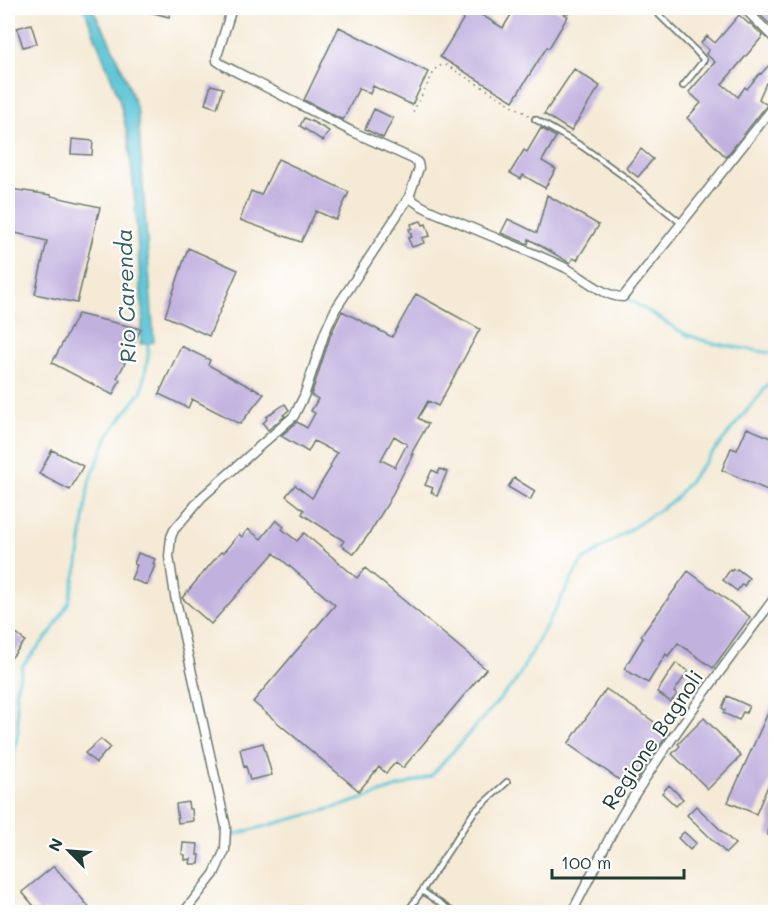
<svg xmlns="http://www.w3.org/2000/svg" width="783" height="920" font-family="Mali,sans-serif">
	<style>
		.water { fill: #5ec8d8; stroke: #3e8286; stroke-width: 1.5 }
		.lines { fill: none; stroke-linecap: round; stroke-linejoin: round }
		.stream { stroke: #5ec8d8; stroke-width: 3 }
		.building { fill: #c1b1df; fill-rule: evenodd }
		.lane-casing { stroke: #6a7a6d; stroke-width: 8 }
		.street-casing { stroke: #6a7a6d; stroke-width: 11 }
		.path { stroke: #6a7a6d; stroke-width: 1.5; stroke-dasharray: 1.5 4.5; stroke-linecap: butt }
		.lane { stroke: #fff; stroke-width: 4.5 }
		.street { stroke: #fff; stroke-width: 8 }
		.labels { text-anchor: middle; stroke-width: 4.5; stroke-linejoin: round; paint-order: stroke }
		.street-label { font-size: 21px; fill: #1f3d34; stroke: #fff }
		.water-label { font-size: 22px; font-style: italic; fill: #2f605d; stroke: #fff }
	</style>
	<rect width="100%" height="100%" fill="#fff"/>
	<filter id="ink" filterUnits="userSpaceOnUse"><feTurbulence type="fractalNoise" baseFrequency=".0167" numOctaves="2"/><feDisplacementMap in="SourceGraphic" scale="12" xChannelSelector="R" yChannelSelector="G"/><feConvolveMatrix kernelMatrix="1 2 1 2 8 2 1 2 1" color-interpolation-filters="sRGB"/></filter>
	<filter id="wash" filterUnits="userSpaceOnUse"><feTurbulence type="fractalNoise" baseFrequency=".008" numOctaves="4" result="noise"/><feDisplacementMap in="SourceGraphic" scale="24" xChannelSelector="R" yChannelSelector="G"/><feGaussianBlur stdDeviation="1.35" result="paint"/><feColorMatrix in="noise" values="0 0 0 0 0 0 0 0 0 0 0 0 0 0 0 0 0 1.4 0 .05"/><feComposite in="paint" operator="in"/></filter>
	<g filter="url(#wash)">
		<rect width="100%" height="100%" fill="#f5ead6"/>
		<path class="water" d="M84,8h9c3,11 10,19 15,30 11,23 23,51 30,76l16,228 -14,2 3,-28 -3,-33 -5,-81 -7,-65 -9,-39z"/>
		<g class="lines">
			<path class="stream" d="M83,8l4,6
				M628,299l57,35 26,9 65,11
				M8,777l2,-2 8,-44 -2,-42 7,-24 28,-33 18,-30 9,-38 11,-82 20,-48 33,-43 6,-35v-16
				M232,835l109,-29 90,-30 85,-95 65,-119 93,-62 102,-125"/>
		</g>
		<g id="blocks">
			<path class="building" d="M142,8h29l-2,9 -27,-7z
				M470,8l33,20 12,-20h38l15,8 -19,32 -2,-1 -34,54 -73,-44z
				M762,8h14v22l-18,-17z
				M739,15l10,9 1,-1 13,13 -41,48 16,13 7,-10 2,2 13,-16 1,1 10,-11 5,4 -4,6 4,3 -8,9 -2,-2 -7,16 8,6 -41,52 -39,-39 14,-15 -12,-11 26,-30 -9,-8 3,-4 -8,-7 6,-7 8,7z
				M31,24l6,19 -14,4 -6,-19z
				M339,27l89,45 -16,33 -39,-19 -3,8 -11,-6 -16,32 -39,-20z
				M574,69l26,17 -29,45 -27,-17z
				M211,85l12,3 -6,20 -12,-4z
				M374,109l19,9 -10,20 -18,-9z
				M304,118l9,4 16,9 -6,10 -23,-15z
				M541,128l15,9 -14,24 14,8 -11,19 -22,-13 -2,4 -11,-6 14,-23 3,2z
				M72,139l21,2 -1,14 -21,-1z
				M641,149l12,10 -15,18 -12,-9z
				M278,159l71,33 -13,28 -20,-9 -15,31 -61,-22 11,-29 10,4z
				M10,189l41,6v1l49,11 -23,96 -42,-9 12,-53 -39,-10v-34z
				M547,195l52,30 -22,35 -4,-2 -3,5 -41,-24 -1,5 -27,-11 7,-14 29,14z
				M421,221l2,4 3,-1 4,12 -8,2 2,5 -12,4 -4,-9 4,-1 -3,-8 3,-1 -1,-4z
				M188,248l50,22 -29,66 -44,-20z
				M416,294l64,35 -42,77 -10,-5 -10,17 10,6 -17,30h2l-25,49 -19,31 -15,20 -13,-9 3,-4 -42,-27 2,-4 -18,-14 9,-11 17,13 19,-31 -1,-1 7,-13 -23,-12 -6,11 -27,-16 16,-14 10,6 8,-15 -4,-2 7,-12 -7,-4 20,-61 11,-23 50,26zM394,436l13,8 -12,23 -14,-7z
				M78,314l63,15 -8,16 -4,-1 -9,16 5,3 -8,15 3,2 -7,15 -61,-32z
				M181,346l29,14 -2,5 44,23 1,-1 11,7 -24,30 -48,-25 -4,9 -29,-14z
				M285,404l4,6 -6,5 2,1 -17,14 -5,-7 4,-4 -1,-2z
				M747,428l29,12v54l-54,-24 9,-22 6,2z
				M52,450l31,16 -13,24 -31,-16z
				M440,469l7,3 -10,24 -6,-4 2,-4 -8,-3 7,-15 6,3z
				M514,478l21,13 -5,9 -22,-13z
				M276,520l8,7 -2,2 15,12 7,-8 53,45 8,-10 121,101 -83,99 -7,-6 -10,11 -7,-6 -20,24 -106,-89 82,-97 -61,-52 -63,71 -29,-26 39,-46 2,1 16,-19 3,3 6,-8 13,10z
				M138,553l17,6 -2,5 2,1 -8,20 -16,-6 6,-14 -3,-1z
				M733,569l3,2 1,-2 12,9 -5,8 -2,-2 -5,7 -14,-11 7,-10 2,1z
				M688,571l62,46 -37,51 -35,-25 -10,13 -2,-2 -18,29 -24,-14 19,-31 -2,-2z
				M8,627l17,14 -17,21z
				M676,663l12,8 -14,21 3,2 -6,8 -14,-10z
				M606,689l63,43 -38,56 -63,-44z
				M776,695v72l-20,47 -28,-12z
				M727,696l22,10 -3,7 -3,-1 -4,8 -16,-7 2,-3 -3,-2z
				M704,718l37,38 -33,33 -36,-35 8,-8 -2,-2z
				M101,739l9,8 -14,16 -11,-10z
				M263,743l9,32 -22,5 -4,-14 -2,1 -4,-18z
				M669,785l14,14 -7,7 -14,-13z
				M188,802l1,7h3l1,12 -15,2 -2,-19z
				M696,806l39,38 -9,9 -39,-38z
				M771,808h5v28l-8,-1z
				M684,832l12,11 -6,7 -12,-12z
				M183,843l15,1 -1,11h3l-1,9h-9l1,-5 -6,1v-5l-3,-1z
				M54,866l35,41 -6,5h-44l-17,-20z"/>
		</g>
	</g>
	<g filter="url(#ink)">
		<use href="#blocks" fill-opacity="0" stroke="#6a7a6d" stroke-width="1.5"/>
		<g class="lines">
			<g class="lane-casing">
				<path id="lane" d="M562,8l5,2
					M655,8l1,4 40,39 8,9 -21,26
					M535,119l48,28 39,28 59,48
					M407,912l15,-21
					M453,912l-31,-21 52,-79 33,-30"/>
			</g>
			<g class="street-casing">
				<path id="street" d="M232,8l-15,48v5l6,4 128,66 64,29 3,3 1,5 -10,29c13,12 33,18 49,25 36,16 73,29 108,46 17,9 38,29 57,29l153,-193
					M744,8l32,32
					M184,912l30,-38 11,-24 1,-23 -51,-231 -6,-40 2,-19 3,-7 28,-33 92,-81 10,-20 21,-64 10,-22 74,-113
					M572,912c18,-33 33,-69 53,-102 46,-74 99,-144 151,-214"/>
			</g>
			<path class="path" d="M413,112l23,-44 6,-3h4l84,51"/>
			<use href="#lane" class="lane"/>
			<use href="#street" class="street"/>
		</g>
	</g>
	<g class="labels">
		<g class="street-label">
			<text transform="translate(653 740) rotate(-56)" y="7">Regione Bagnoli</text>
		</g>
		<g class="water-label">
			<text transform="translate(126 296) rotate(-92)" y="8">Rio Carenda</text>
		</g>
	</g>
	<rect width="783" height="920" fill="none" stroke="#fff" stroke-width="30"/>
	<g transform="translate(69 851) rotate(295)" stroke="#ffffff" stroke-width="4.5" paint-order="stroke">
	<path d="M0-4.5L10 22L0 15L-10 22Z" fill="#1f3d34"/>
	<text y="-9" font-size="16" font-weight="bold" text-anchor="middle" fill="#1f3d34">N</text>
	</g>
	<path d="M552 869v9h132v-9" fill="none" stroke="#1f3d34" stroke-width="3"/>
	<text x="561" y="869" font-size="18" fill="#1f3d34" stroke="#ffffff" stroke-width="4.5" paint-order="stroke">100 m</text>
</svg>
